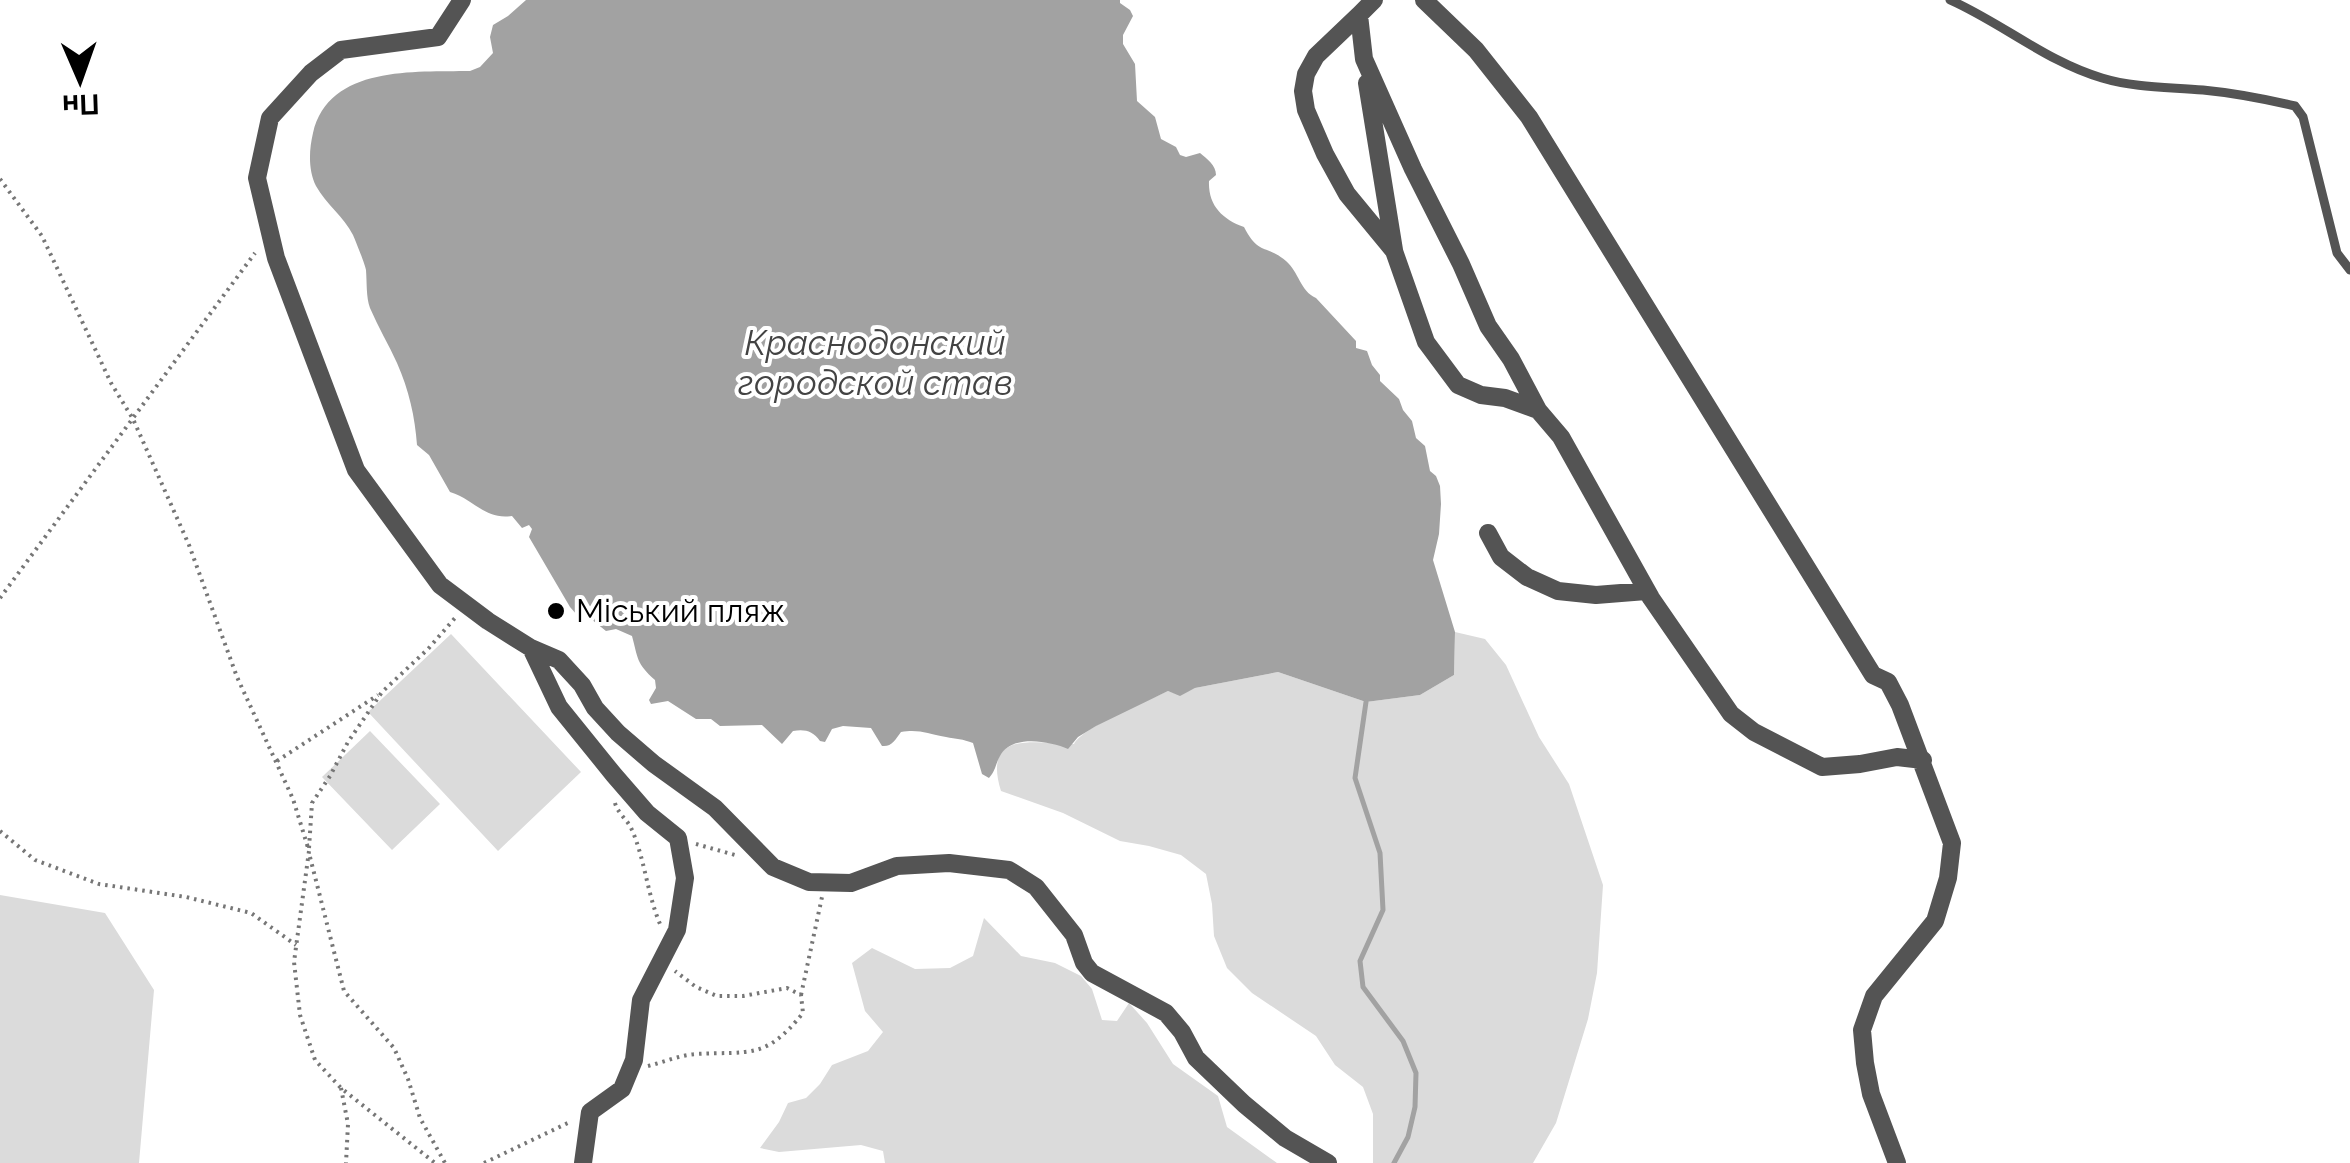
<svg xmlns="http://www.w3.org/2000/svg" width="2350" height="1163" font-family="Raleway,sans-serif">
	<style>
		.green { fill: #dbdbdb }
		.water { fill: #a2a2a2 }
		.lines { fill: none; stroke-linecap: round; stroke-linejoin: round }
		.stream { stroke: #a2a2a2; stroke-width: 5 }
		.path { stroke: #767676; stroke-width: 4; stroke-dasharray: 2.5 5; stroke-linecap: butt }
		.lane { stroke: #545454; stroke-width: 9 }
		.street { stroke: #545454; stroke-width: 18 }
		.poi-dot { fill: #000; stroke: #fff; stroke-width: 4 }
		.labels { text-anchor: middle; stroke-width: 8; stroke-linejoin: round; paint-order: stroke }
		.poi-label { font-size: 32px; fill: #000; stroke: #fff; text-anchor: start }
		.water-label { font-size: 35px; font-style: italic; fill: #434343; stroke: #fff }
	</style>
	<rect width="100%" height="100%" fill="#fff"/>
	<path class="green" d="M1455,632l30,7 21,26 33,72 30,47 34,101 -6,88 -9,46 -32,104 -23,40h-160v-49l-10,-27 -28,-22 -19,-29 -64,-43 -25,-25 -13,-32 -2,-32 -6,-30 -25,-19 -32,-9 -29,-5 -57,-28 -62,-22c-19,-61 33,-48 73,-47 10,-18 73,-43 94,-53l12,4 15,-7 83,-16 88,30 54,-7 34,-20z
		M451,634l130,138 -83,79 -130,-139z
		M370,731l70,73 -48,46 -70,-73z
		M0,895l105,18 49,77 -15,173h-139z
		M984,918l37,38 34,7 26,13 11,13 10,31 15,1 12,-18 18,20 26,41 45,32 9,31 50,36h-392l-2,-12 -22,-6 -82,7 -19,-4 19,-26 9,-19 18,-5 14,-14 12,-19 36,-14 15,-19 -18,-21 -13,-48 20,-15 43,21 35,-1 23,-12z"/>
	<path class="water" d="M526,0h594v3l10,7 3,6 -10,19v9l12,20 2,37 18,16 6,22 15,8 4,8 6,2 14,-4c7,6 16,12 16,22l-7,6c-1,24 13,38 35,46 15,29 22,17 42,34 13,11 14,30 30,37l40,43v7l11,3 5,14 8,10v6l19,18 4,11 9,11 4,17 9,8 5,25 6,5 4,10 1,18 -2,30 -6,26 22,72 -1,43 -34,20 -54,7 -88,-30 -83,16 -15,8 -12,-5 -72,35 -18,11 -10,12c-18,-8 -57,-15 -68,7 -5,9 -4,14 -11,22l-7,-4 -9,-31c-10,-4 -17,-4 -27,-6 -19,-3 -26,-8 -45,-5 -6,8 -9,15 -19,14l-11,-18 -28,-2 -11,3 -7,13 -5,-1c-7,-10 -15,-12 -27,-10l-11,13 -20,-19 -42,1 -9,-7h-15l-28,-18 -17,3 -2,-4 7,-12 -1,-8c-19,-17 -17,-22 -23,-44l-16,-7 -10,2 -15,-12 -14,-4 -7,-8 -41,-70 3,-8 -3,-4 -7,3 -10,-12c-27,4 -37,-16 -62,-24l-21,-37 -12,-10c-2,-28 -8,-55 -20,-82 -8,-18 -19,-36 -27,-55 -4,-11 -3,-25 -4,-38 -1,-6 -10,-28 -13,-35 -9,-18 -27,-31 -37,-49 -8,-16 -7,-36 -3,-53 16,-68 102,-61 157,-62l10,-4 13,-14 -3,-16 3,-12 15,-9z"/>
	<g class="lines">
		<path class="stream" d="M1366,702l-11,76 25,75 3,57 -23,51 3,26 40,54 13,32 -1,34 -7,30 -14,26"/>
		<path class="path" d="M0,179l42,57 69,147 22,36 56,126 48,132 56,122 16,52 -15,111 6,53 15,45 26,28 94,75
			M0,598l255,-345
			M277,761l101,-66
			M615,803c3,11 13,17 17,27 13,30 15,63 28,94
			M0,831l35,29 64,24 87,13 65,16 45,32
			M696,844l39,11
			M309,848l3,-45 18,-27 18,-34 34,-50 46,-43 27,-31
			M310,857l34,134 50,57 14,31 12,39 25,45
			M801,995l21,-98
			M648,1066c16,-4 32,-11 48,-12 55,-3 69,6 107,-41l-2,-18 -14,-7 -44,8h-26l-21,-9 -21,-16
			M341,1088l7,36 -2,39
			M484,1163l88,-42"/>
		<path class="lane" d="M1950,0c52,23 97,62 152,78 33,10 67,9 101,12 31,3 62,9 92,16l8,11 34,136 13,17"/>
		<path class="street" d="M462,0l-24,37 -97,13 -30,23 -41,45 -13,60 19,80 80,212 84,115 48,36 43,27 28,59 55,68 33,38 31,25 7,40 -8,52 -36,70 -7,60 -12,29 -32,23 -7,51
			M1374,0l-15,15 5,44 49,110 48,95 27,62 23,33 27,51 23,27 90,161 80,116 23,18 68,35 38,-3 37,-7 26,3
			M1424,0l52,50 53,67 344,558 15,7 12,23 52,138 -4,35 -13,43 -61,75 -12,34 3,33 6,31 26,69
			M1359,15l-43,41 -10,18 -3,17 3,19 19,44 22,40 47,57 32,91 32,43 23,10 24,3 33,12
			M1367,83l27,167
			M1488,533l13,24 26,20 31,14 38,4 50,-4
			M531,648l28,12 23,25 13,23 23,25 36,31 61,44 58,59 36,15 42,1 46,-17 52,-3 60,7 27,17 38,48 10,28 8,10 74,40 16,19 14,26 48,46 41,34 43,25"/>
	</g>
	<circle class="poi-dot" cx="556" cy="611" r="10"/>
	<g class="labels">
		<g class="poi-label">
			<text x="576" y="622">Міський пляж</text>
		</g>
		<g class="water-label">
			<text x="875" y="355">Краснодонский<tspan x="875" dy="40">городской став</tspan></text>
		</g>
	</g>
	<g transform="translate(80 80) rotate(178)" stroke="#ffffff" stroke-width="8" paint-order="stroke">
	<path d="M0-8L18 38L0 25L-18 38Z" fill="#000000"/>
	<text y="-15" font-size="28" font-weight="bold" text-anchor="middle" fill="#000000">Пн</text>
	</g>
</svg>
